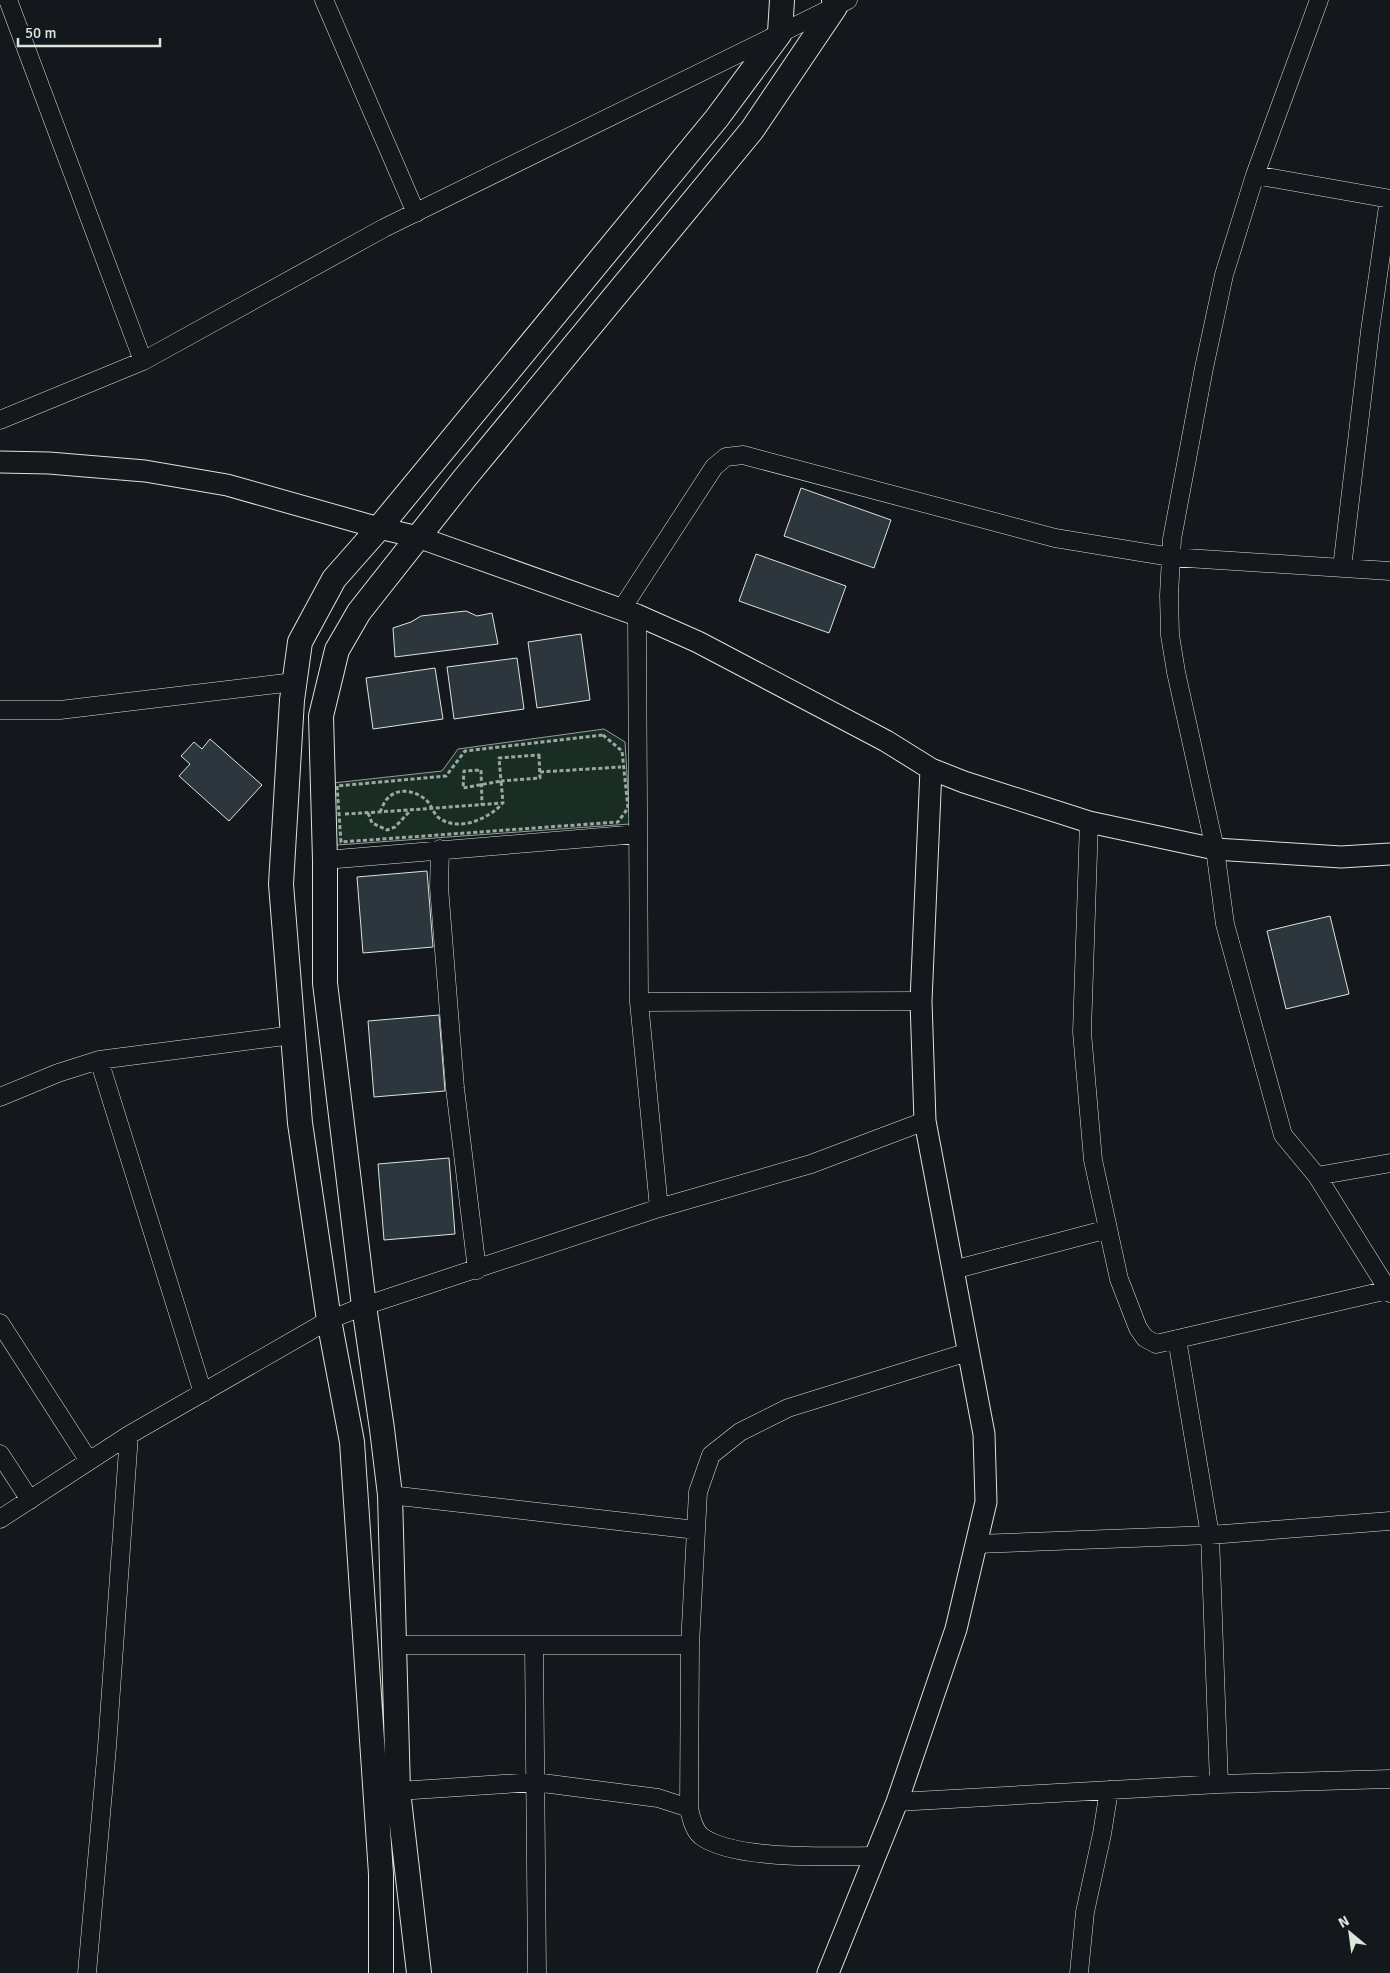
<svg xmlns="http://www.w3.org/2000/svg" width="1390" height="1973" font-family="Signika,sans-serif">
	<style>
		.green { fill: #1a2d24; stroke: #939e99 }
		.building { fill: #2c363c; stroke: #d8e6dc }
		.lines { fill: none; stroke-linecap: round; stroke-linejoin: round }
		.minor-casing { stroke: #d8e6dc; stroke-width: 19 }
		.tertiary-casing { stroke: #d8e6dc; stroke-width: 23 }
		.secondary-casing { stroke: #d8e6dc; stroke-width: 26 }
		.path { stroke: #9da8a2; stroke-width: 3; stroke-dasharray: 4 2.5; stroke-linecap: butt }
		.minor { stroke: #14181c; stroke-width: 18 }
		.tertiary { stroke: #14181c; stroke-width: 21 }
		.secondary { stroke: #14181c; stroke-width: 24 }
	</style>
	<rect width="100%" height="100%" fill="#14181c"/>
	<path class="green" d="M604,729l21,13 5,82 -293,21 -4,-62 109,-12 16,-22z"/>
	<path class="building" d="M801,488l90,32 -17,48 -90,-32z
		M756,554l90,32 -17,47 -90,-32z
		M466,611l11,5 15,-3 6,31 -103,13 -2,-29 18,-6 10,-6z
		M581,634l9,66 -53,8 -9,-66z
		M517,658l7,51 -70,10 -7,-52z
		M435,668l8,51 -70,10 -7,-51z
		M210,739l52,46 -33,36 -50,-45 11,-12 -9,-8 13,-14 8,7z
		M427,871l6,76 -70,6 -6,-76z
		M1330,916l19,78 -63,15 -19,-78z
		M439,1015l6,76 -71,6 -6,-76z
		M449,1158l6,76 -71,6 -6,-76z"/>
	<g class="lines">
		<g class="minor-casing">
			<path id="minor" d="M8,0l135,361
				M324,0l92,213
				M1319,0l-64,175 -31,100 -20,93 -32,171 -3,56 1,40 6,37 39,177 10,75 58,211 34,41 73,117
				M1255,175l135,24
				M0,420l143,-59 241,-133 464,-228
				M1342,568l28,-237 19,-132
				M621,610l93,-143 12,-10 17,-2 312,83 116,19 219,14
				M637,615l2,387 20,206
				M0,710h60l234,-28
				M1089,822l-7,210 11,128 26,119 19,49 7,10 11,6 232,-54
				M440,849l-1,38 16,201 22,182
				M325,860l313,-26
				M639,1002l282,-1
				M99,1060l104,333
				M0,1097l58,-24 41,-13 194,-25
				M1317,1176l73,-13
				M953,1270l155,-41
				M0,1323l89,138
				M1177,1339l33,196 9,249
				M0,1454l30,46
				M390,1495l306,35
				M0,1519l129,-84 200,-115 35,-14 295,-98 152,-44 114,-43
				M976,1544l234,-9 180,-14
				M393,1645h297
				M534,1645l3,328
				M398,1791l137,-9 123,16 31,10
				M897,1802l322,-18 171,-5
				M876,1856c-42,0 -142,5 -175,-20 -8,-7 -10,-19 -12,-28l1,-163 8,-153 13,-37 29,-23 48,-24 180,-56
				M87,1973l20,-226 22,-312
				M1079,1973l6,-61 17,-78 7,-44"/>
		</g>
		<g class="tertiary-casing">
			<path id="tertiary" d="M0,462l49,1 96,8 82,14 152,43 39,9 219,78 61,27 188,99 45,28 33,13 125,40 126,27 126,8 49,-3
				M828,1973l69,-171 59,-173 30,-127 -2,-68 -59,-313 -4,-120 10,-232"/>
		</g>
		<g class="secondary-casing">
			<path id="secondary" d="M381,1973v-99l-29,-432 -23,-122 -29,-197 -19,-239 11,-184 8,-58 34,-63 45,-51 338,-410 63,-85 2,-33
				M419,1973l-21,-182 -8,-296 -8,-66 -18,-123 -39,-323v-123l-4,-144 16,-66 22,-38 105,-133 288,-349 83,-123 -1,-7"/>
		</g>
		<path class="path" d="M603,735l19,16 6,57 -10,14 -277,20 -4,-56 109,-10 19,-25z
			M539,755l1,23 -39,3 -2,-23z
			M540,772l81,-5
			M380,812c2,-4 4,-10 7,-13 11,-13 31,-8 41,3 4,5 6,12 11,16 20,14 49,1 63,-14
			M368,813l4,10 15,7 8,-3 15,-16
			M345,814c53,-3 105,-7 158,-11l-2,-22 -38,7 1,-17 17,-1 1,35"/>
		<use href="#minor" class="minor"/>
		<use href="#tertiary" class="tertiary"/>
		<use href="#secondary" class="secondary"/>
	</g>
	<g transform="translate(1350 1933) rotate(331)" stroke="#14181c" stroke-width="4" paint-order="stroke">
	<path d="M0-4L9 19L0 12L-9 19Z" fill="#d8e6dc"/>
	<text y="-8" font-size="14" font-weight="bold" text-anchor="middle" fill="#d8e6dc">N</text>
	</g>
	<path d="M18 38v8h142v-8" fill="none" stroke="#d8e6dc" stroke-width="2.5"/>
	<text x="25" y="38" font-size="15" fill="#d8e6dc" stroke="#14181c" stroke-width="4" paint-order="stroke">50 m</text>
</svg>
